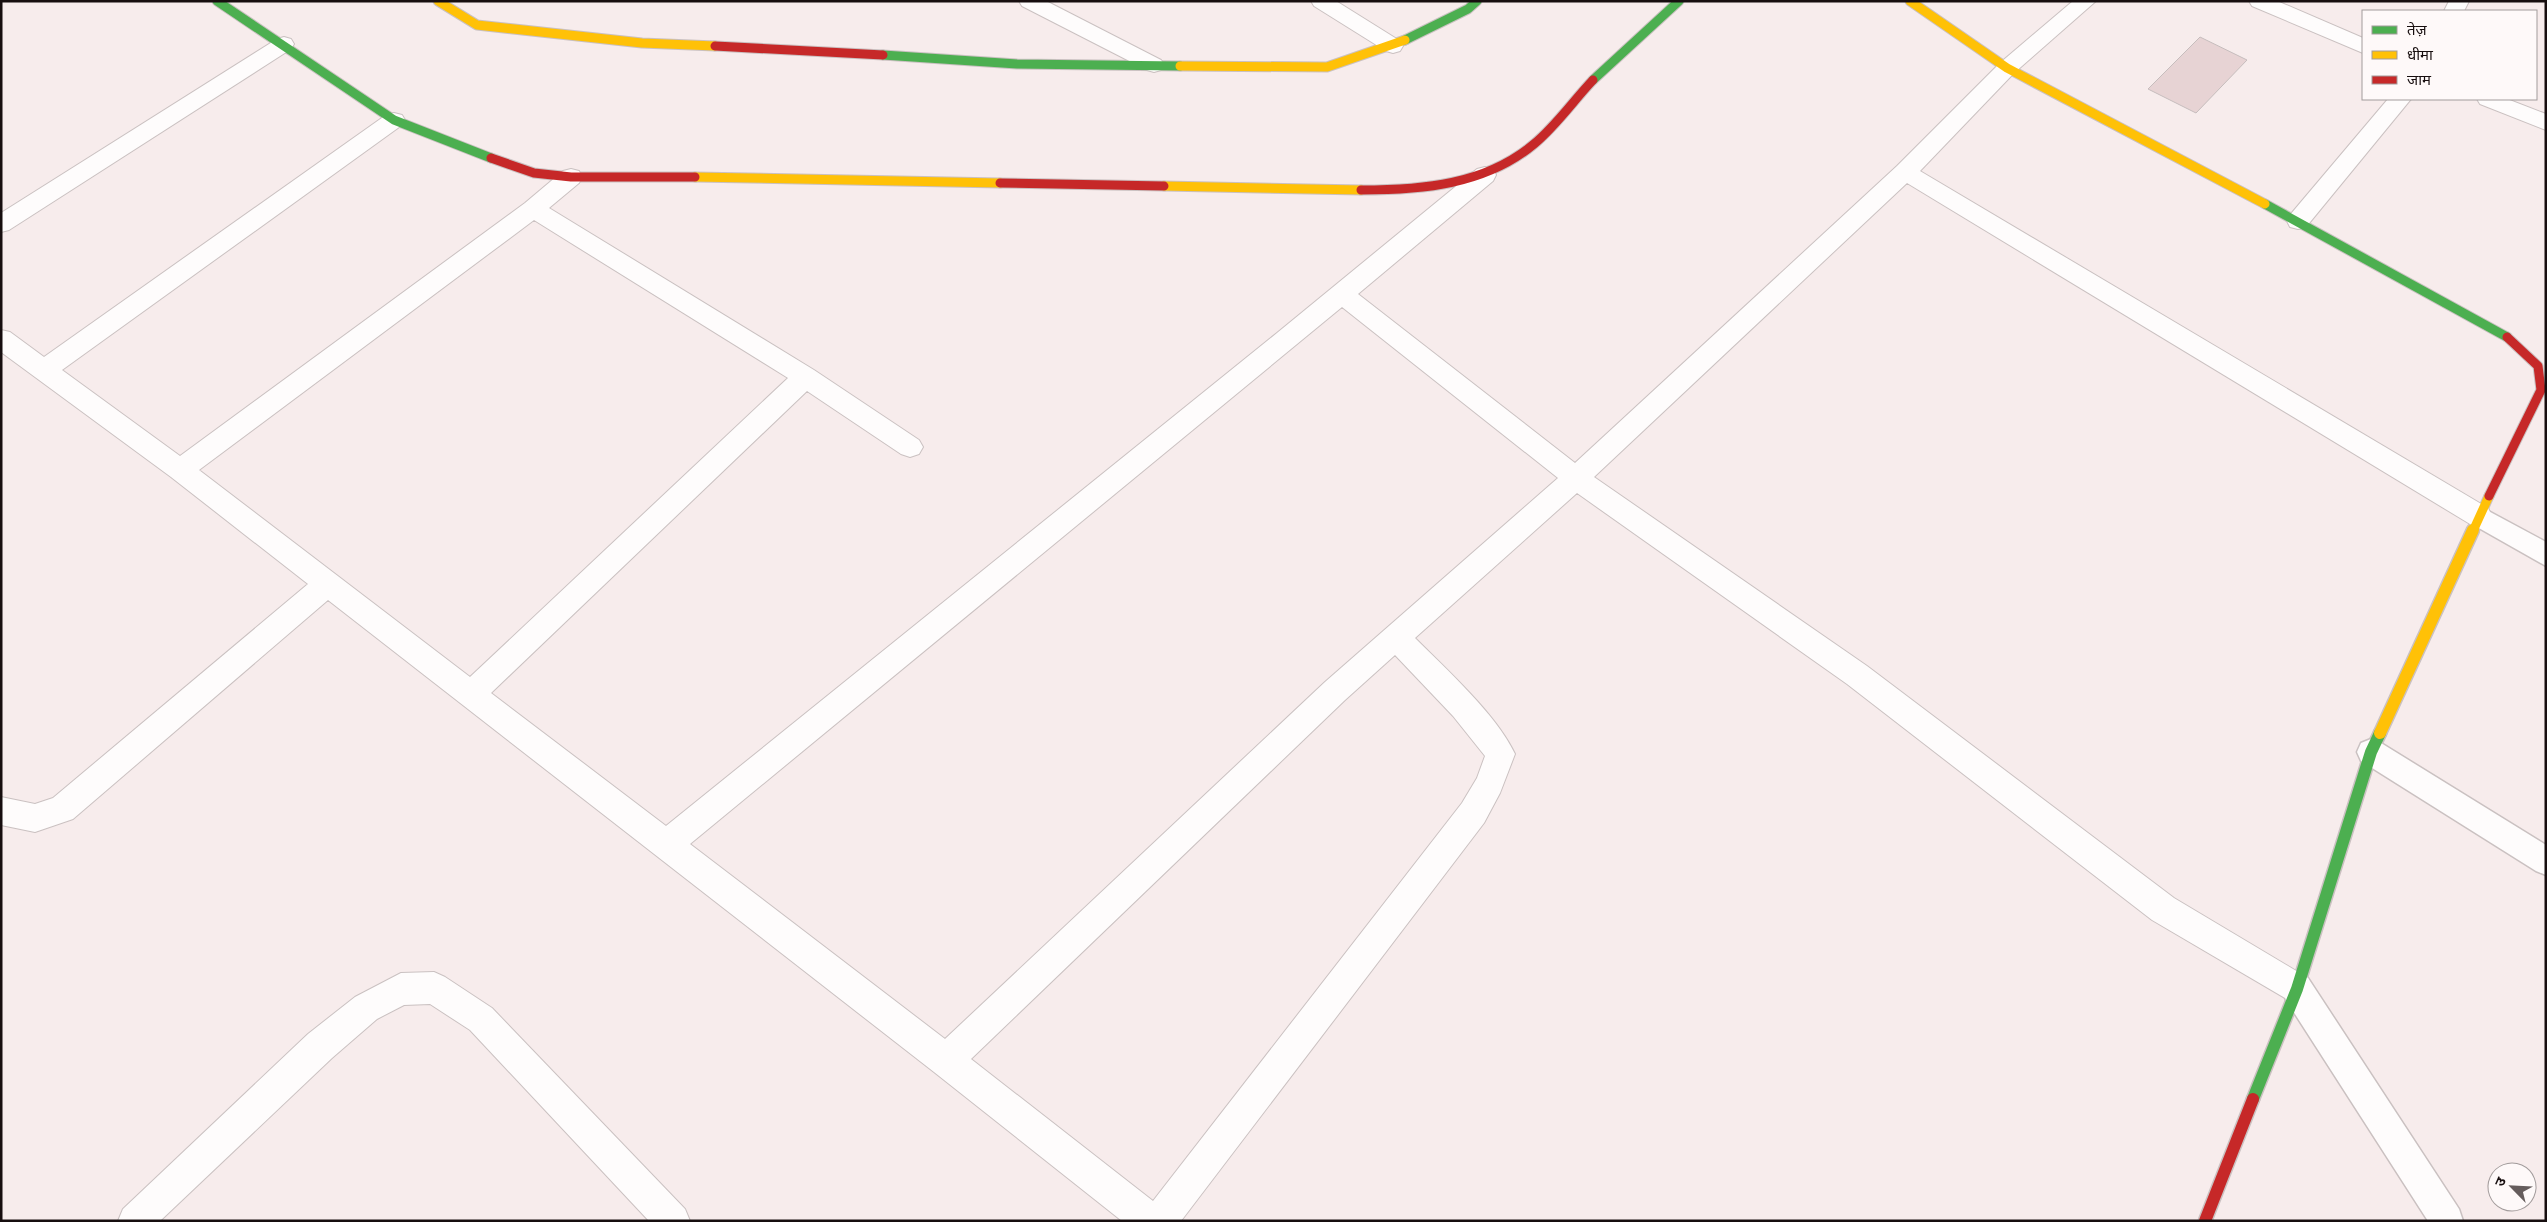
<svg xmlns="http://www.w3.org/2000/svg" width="2547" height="1222" font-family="'Source Serif 4','Noto Sans Devanagari',serif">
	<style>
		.building { fill: #e7d3d4; stroke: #c6bdbd }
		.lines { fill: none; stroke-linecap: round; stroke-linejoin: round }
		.lane-casing { stroke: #cac1c1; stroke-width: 3 }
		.street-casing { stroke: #cac1c1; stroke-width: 2 }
		.fast-far1-casing { stroke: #cac1c1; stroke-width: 11 }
		.fast-casing { stroke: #cac1c1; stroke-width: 15 }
		.slow-far1-casing { stroke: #cac1c1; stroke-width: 11 }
		.slow-casing { stroke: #cac1c1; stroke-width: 15 }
		.jam-far1-casing { stroke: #cac1c1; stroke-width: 11 }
		.jam-casing { stroke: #cac1c1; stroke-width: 15 }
		.lane { fill: #fefcfc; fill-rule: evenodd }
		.street { fill: #fefcfc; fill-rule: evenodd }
		.fast-far1 { stroke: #4caf50; stroke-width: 9 }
		.fast { stroke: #4caf50; stroke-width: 12 }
		.slow-far1 { stroke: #ffc107; stroke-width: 9 }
		.slow { stroke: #ffc107; stroke-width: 12 }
		.jam-far1 { stroke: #c62828; stroke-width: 9 }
		.jam { stroke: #c62828; stroke-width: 12 }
	</style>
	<rect width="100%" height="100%" fill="#f7ecec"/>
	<path class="building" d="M2200,37l47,23 -51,53 -48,-24z"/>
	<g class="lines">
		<g class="lane-casing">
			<path id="lane" d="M2479,506l67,36v24l-76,-43 -4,-7 4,-7z
				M2371,739l10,4 165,102v30l-10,-4 -175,-110 -4,-9 4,-9z
				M2297,974l11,4 151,231 4,12h-35l-142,-221 -4,-11 4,-11z"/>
		</g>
		<g class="street-casing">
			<path id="street" d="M1019,1h27l115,59 4,5 -4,5 -7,2 -7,-2 -125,-64z
				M1311,1h25l64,40 3,5 -3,5 -7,2 -7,-2 -72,-45z
				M2073,1h23l-82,72 -94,98 568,337 4,8 -4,8 -9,3 -9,-3 -563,-341 -313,294 273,189 307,232 134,80 5,11 -5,11 -11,5 -145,-85 -305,-236 -270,-191 -162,145c31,31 81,76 100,116l-15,39 -16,30 -303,398h-59l-188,-149 -606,-472 -255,219 -38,13 -34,-7v-28l34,7 18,-6 255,-214 -137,-107 -170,-125v-22l9,2 34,25 342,-242 8,-2 8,2 3,5 -3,5 -340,245 118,86 345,-253 38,-32 8,-2 8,2 3,6 -3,6 -30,25 265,162 105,70 4,7 -4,7 -9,3 -9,-3 -94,-63 -316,302 175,133 611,-493 200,-164 8,-2 8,2 3,6 -3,6 -135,113 217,169 322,-297 103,-103zM534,220l254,158 -318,299 -271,-207zM1342,307l216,171 -233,204 -380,357 -255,-195zM1395,655l58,61 32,40 -8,22 -15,25 -309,398 -182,-142 374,-359z
				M2249,1h28l86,37v15l-111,-47z
				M2449,1h20l-5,10h-20z
				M284,37l7,2 3,5 -3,5 -282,181 -8,2v-19l276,-174z
				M2388,99h23l-105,128 -8,2 -8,-2 -3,-6 3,-6z
				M2477,99h30l39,15v16l-66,-26z
				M434,972l11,5 47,31 193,201 5,12h-41l-179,-191 -40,-26 -26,1 -27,14 -45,39 -172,163h-42l5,-12 185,-175 47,-37 46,-24z"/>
		</g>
		<g class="fast-far1-casing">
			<path id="fast-far1" d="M217,1l177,119 97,38
				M1405,40l63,-31 9,-8
				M883,55l134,9 163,2
				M1593,80l86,-79
				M2265,204l242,133"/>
		</g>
		<g class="fast-casing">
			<path id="fast" d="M2253,1099l44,-110 74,-237 9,-19"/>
		</g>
		<g class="slow-far1-casing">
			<path id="slow-far1" d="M438,1l39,24 165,18 73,3
				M1910,1l97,67 258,136
				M1180,66l147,1 78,-27
				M695,177l305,6
				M1164,186l197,4
				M2473,531l16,-35"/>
		</g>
		<g class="slow-casing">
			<path id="slow" d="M2380,733l93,-203"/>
		</g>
		<g class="jam-far1-casing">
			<path id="jam-far1" d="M715,46l168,9
				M491,158l43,15 37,4h124
				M1000,183l164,3
				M1361,190c61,0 124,-5 173,-46 22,-18 39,-43 59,-64
				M2489,496l52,-106 -3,-24 -31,-29"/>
		</g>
		<g class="jam-casing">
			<path id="jam" d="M2205,1221l48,-122"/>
		</g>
		<use href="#lane" class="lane"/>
		<use href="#street" class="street"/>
		<use href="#fast-far1" class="fast-far1"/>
		<use href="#fast" class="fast"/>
		<use href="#slow-far1" class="slow-far1"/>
		<use href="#slow" class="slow"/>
		<use href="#jam-far1" class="jam-far1"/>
		<use href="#jam" class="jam"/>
	</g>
	<rect width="2547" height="1222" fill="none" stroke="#170e0f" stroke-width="5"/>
	<rect x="2362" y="10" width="175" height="90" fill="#fef9f9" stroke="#a29b9b"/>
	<rect x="2372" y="26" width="25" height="8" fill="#4caf50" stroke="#a29b9b"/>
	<text x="2407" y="35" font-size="15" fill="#170e0f">तेज़</text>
	<rect x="2372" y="51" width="25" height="8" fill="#ffc107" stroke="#a29b9b"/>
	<text x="2407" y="60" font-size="15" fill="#170e0f">धीमा</text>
	<rect x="2372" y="76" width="25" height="8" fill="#c62828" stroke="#a29b9b"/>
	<text x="2407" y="85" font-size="15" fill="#170e0f">जाम</text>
	<g transform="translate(2512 1187) rotate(294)"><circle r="24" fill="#fef9f9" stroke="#a29b9b"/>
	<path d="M0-4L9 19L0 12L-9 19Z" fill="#655c5c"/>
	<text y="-8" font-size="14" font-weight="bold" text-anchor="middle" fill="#170e0f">उ</text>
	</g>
</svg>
